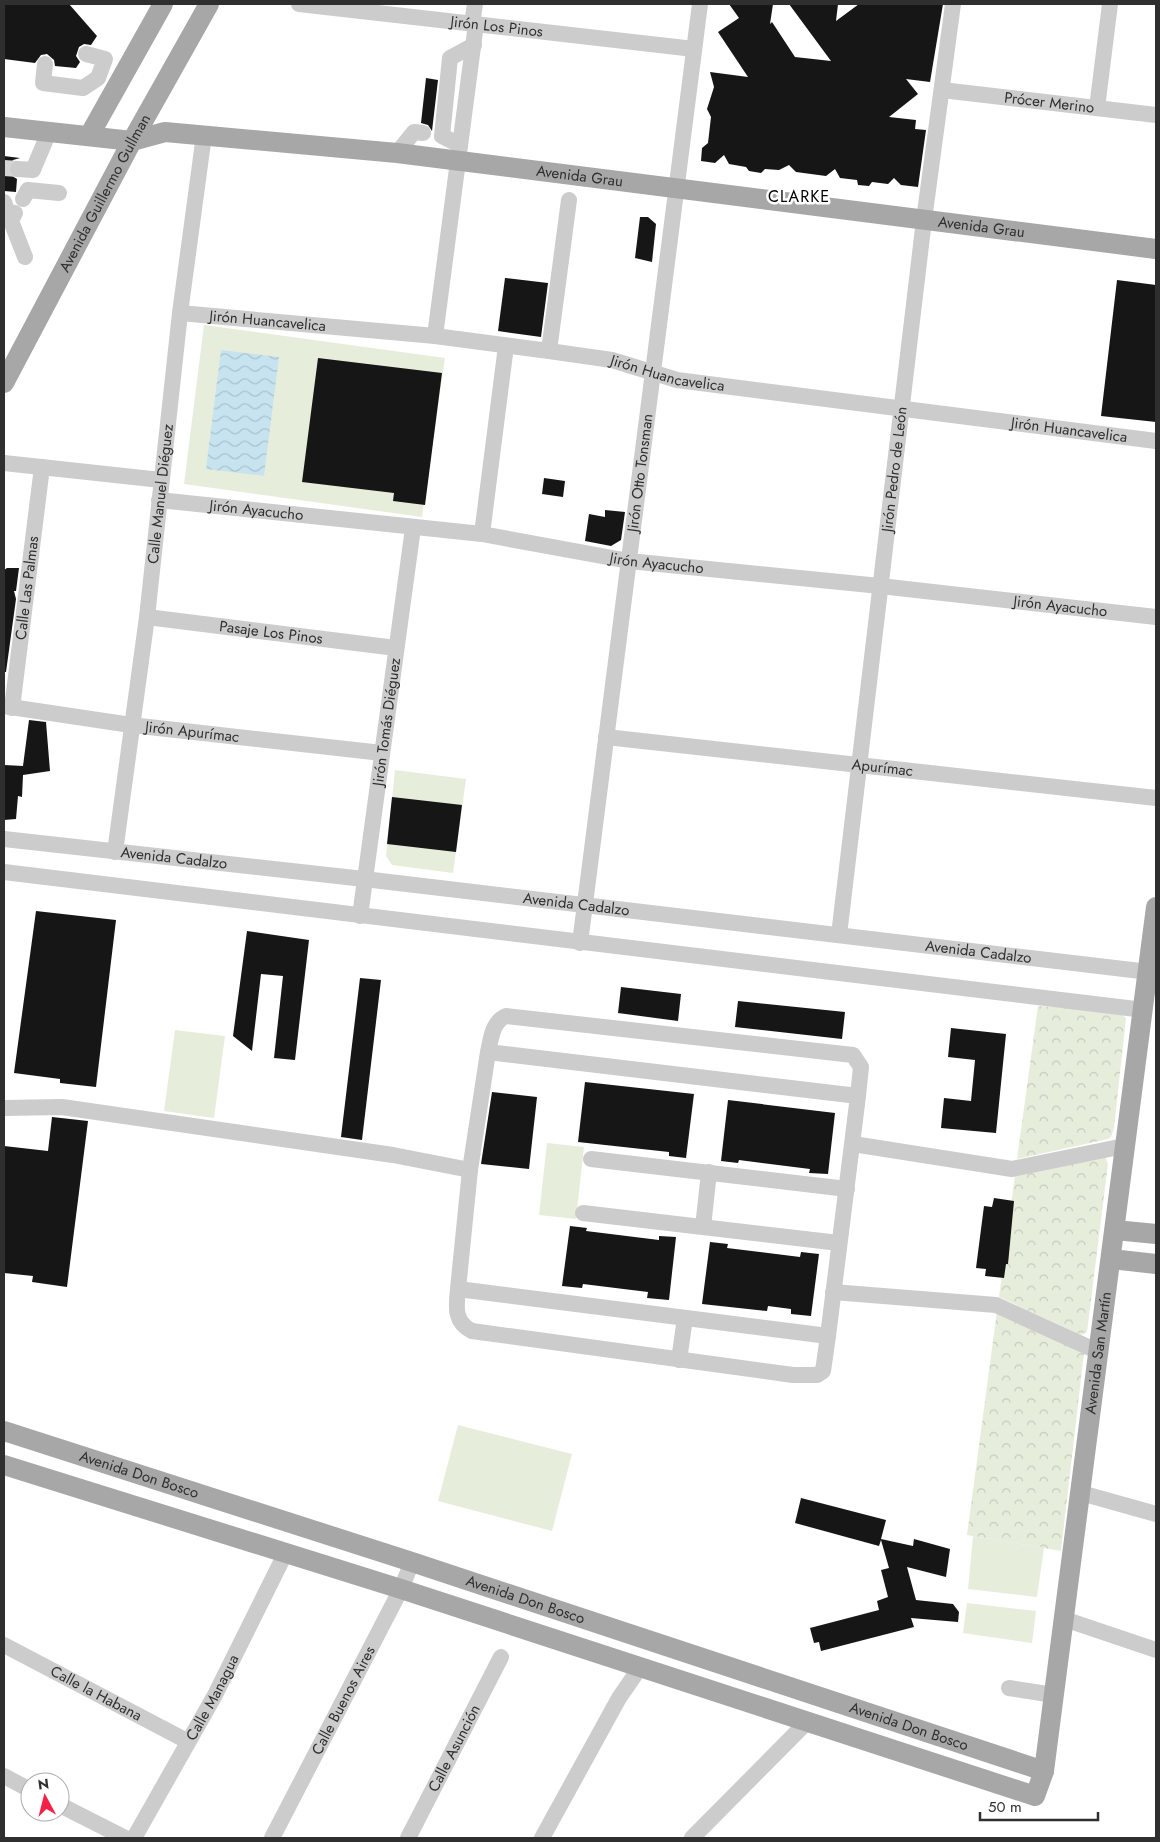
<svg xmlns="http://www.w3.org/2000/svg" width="1160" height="1842" font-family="Jost,sans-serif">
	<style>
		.forest { fill: url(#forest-crowns) }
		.garden { fill: #e7eddb }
		.water { fill: url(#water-waves) }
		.building { fill: #161616 }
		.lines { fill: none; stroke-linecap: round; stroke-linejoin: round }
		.minor-tunnel { stroke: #d5d5d5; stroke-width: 16; stroke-dasharray: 16 8; stroke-linecap: butt }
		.minor { stroke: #ccc; stroke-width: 16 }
		.major { stroke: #a7a7a7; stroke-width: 20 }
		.labels { text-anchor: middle; stroke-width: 5; stroke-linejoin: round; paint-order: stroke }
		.street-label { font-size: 15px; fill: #2f2f2f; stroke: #fff }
		.neighbourhood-label { font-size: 16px; letter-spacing: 1px; fill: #000; stroke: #fff }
	</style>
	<defs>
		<pattern id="forest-crowns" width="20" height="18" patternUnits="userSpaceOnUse" patternTransform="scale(1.25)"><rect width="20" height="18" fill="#e7eddb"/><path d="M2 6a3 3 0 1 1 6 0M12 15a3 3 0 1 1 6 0" fill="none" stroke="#c6ccbc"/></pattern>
		<pattern id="water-waves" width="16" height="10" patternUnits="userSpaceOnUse" patternTransform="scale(1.25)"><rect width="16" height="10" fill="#c6e3ef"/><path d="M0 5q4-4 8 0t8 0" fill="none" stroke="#aac3cd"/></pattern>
	</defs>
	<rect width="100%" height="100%" fill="#fff"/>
	<path class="forest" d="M1038,1006l79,5 9,7 -12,110 -3,9 -3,2 -91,20z
		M1105,1156l3,8 -21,168 -6,3 -82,-38 16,-122z
		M997,1311l87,42 -23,198 -94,-16z"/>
	<path class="garden" d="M204,325l241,33 -23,159 -238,-33z
		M395,770l71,9 -13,94 -61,-8 -6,-9z
		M175,1030l50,6 -11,82 -50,-7z
		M547,1143l37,4 -8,72 -37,-4z
		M458,1425l114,29 -20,77 -114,-30z
		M973,1536l71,12 -7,49 -69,-8z
		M967,1603l69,8 -4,32 -69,-10z"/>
	<path class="water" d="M221,350l58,7 -15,119 -58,-7z"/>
	<path class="building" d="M4,4h65l28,32 -6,9 -7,-1 -5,3 -3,9 4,6 -4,6 -21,-2 -1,-6 -7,-6 -6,1 -6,8 -31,-4z
		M729,4h44l-3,20 2,-2 23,35 36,4 -42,-57h49l-2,17 23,-17h84l-13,78 -24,-3 12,15 -29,23 27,3 -1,9 11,1 -8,57 -17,-2 -7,-7 -6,6 -16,-2 -3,4 -11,-1 -1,-5 -17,-2 -5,-9 -9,7 -30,-4 -7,-7 -10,5 -14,-1 -4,4 -12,-2 -3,-4 -17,-3 -5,-9 -9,8 -14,-2 1,-13 6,-5 3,-26 -4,-8 7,-22 -4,-15 38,5 -30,-45 21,-14z
		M426,78l12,2 -6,51 -4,-6 -7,-2z
		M4,156l16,2 -7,2 -5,8 1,6 8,5 -1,13 -12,-1z
		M640,217h8l8,7 -4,38 -17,-4z
		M505,278l43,5 -7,54 -43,-6z
		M1117,280l39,5v137l-55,-6z
		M318,358l124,15 -17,132 -32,-4 1,-8 -92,-11z
		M544,478l21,3 -2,16 -21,-3z
		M605,510l20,2 -4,28 -10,6 -26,-5 4,-27 16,3z
		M7,568h12l-3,23h-2l2,8 -10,73h-2v-102z
		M29,720l17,2 4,49 -27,4 -1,22 -4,-1 -2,23 -12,1v-55l19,1z
		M392,797l70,8 -6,47 -69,-8z
		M36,911l80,9 -20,167 -36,-4v-4l-46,-6z
		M247,931l62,9 -14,120 -21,-2 9,-82 -22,-2 -9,77 -19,-15z
		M360,978l21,2 -19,160 -21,-3z
		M621,987l60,7 -3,27 -60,-8z
		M738,1001l107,11 -3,27 -107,-12z
		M951,1028l55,6 -10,99 -55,-5 3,-30 27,3 4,-41 -27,-3z
		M585,1082l109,12 -8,64 -17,-2v-4l-91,-10z
		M492,1092l45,5 -8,72 -48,-5z
		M728,1100l107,13 -7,61 -19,-1 1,-4 -71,-9 -1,3 -17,-2z
		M52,1117l36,4 -21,166 -35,-5 1,-6 -29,-3v-127l44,5z
		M994,1198l20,3 -6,63h-2l-2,14 -19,-2 1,-7 -10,-1 8,-62 8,1z
		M570,1226l17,2 -1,3 73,9v-4l17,1 -7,63 -22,-2 1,-6 -65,-8 -1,4 -20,-2z
		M710,1242l18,2 -1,4 73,9 1,-5 18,2 -8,62 -20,-2v-5l-23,-3 -1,5 -65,-7z
		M801,1498l85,22 -5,19 32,7 1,-7 36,10 -4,28 -39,-10 9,33 37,4 6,8 -1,10 -47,-4 3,9 -93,24 -2,-9 -5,1 -4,-15 69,-18 -2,-9 11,-4 -7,-27 8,-2 -8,-28 -2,6 -84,-23z"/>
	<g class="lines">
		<path class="minor-tunnel" d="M4,168l14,1"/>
		<g class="minor">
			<path id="s1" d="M299,4l395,45"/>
			<path d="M472,24l3,-20"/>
			<path d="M45,64l-2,19 40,5 15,-10 7,-19 -19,-5"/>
			<path id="s2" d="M942,90l214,25"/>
			<path d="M1097,108l13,-104"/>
			<path d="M460,145l-18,-9 8,-78 24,-13"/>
			<path d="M397,153l17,-21 9,1"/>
			<path d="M18,169l15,1 16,-38"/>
			<path d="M23,199l5,-9 31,3"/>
			<path d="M4,202l7,19"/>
			<path d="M15,213l-4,8 14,36"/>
			<path id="s3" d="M180,313l255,23 114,15 63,9 65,20 479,61"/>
			<path d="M435,336l41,-312"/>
			<path d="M549,351l20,-151"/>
			<path d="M4,463l157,17"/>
			<path id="s4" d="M159,500l323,34 147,27 251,25 276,31"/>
			<path d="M482,534l24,-188"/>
			<path id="s5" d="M147,617l249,31"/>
			<path id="s6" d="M4,706l127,19 251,28"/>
			<path id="s7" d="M12,708l30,-241"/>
			<path id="s8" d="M606,737l550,61"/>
			<path id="s9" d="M4,839l360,40 785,93"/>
			<path id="s10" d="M115,852l32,-235 33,-304 24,-178"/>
			<path d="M4,872l1140,138"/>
			<path id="s11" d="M360,916l53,-388"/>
			<path id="s12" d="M839,935l85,-715 29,-216"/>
			<path id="s13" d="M580,943l120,-939"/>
			<path d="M488,1052l370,44 -30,240 -370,-47 12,-119 18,-118c3,-13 4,-30 18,-36l347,39 8,12 -3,29"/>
			<path d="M4,1108l58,-1 331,48 77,15"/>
			<path d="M853,1144l159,25 112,-23"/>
			<path d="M591,1159l256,30"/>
			<path d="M583,1213l256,30"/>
			<path d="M703,1227l6,-55"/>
			<path d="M458,1289c-2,18 -4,33 14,42l321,44h24l6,-4 5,-35"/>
			<path d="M833,1292l163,13 103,47"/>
			<path d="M679,1360l6,-42"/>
			<path d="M1081,1493l75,21"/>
			<path d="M1064,1619l92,31"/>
			<path id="s14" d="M4,1645l183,96"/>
			<path d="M1009,1688l45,7"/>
			<path d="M4,1776l26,14"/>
			<path d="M60,1805l65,33"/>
			<path id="s15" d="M134,1838l81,-143 71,-143"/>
			<path id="s16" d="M272,1838l129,-249 11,-27"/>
			<path id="s17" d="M408,1838l93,-181"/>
			<path d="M542,1838l77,-140 20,-29"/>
			<path d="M692,1838l115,-116"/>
		</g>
		<g class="major">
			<path id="s18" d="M4,127l128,14 33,-9 232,21 759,96"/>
			<path d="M89,136l74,-132"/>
			<path id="s19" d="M4,383l128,-242 77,-137"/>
			<path d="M1115,1230l41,4"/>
			<path d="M1111,1259l45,5"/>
			<path id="s20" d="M4,1431l408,131 632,209"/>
			<path id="s21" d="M4,1465l397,124 634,207 9,-25 112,-864"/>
		</g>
	</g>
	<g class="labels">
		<g class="street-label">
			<text dy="5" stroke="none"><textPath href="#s1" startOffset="199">Jirón Los Pinos</textPath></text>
			<text dy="5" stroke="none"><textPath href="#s2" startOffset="108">Prócer Merino</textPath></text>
			<text dy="5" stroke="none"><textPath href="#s18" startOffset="580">Avenida Grau</textPath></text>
			<text dy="5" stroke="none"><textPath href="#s19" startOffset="215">Avenida Guillermo Gullman</textPath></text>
			<text dy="5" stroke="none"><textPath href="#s18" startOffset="985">Avenida Grau</textPath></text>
			<text dy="5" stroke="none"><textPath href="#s3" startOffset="88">Jirón Huancavelica</textPath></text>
			<text dy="5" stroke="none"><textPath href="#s3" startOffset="492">Jirón Huancavelica</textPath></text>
			<text dy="5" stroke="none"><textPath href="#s3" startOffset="898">Jirón Huancavelica</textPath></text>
			<text dy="5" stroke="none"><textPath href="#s12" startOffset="469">Jirón Pedro de León</textPath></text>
			<text dy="5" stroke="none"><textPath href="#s13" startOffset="474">Jirón Otto Tonsman</textPath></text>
			<text dy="5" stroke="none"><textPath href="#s10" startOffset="361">Calle Manuel Diéguez</textPath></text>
			<text dy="5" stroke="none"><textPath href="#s4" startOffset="98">Jirón Ayacucho</textPath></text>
			<text dy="5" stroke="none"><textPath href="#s4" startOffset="502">Jirón Ayacucho</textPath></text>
			<text dy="5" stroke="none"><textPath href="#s7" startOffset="121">Calle Las Palmas</textPath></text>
			<text dy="5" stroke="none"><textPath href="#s4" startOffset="908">Jirón Ayacucho</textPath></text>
			<text dy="5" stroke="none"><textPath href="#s5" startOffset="125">Pasaje Los Pinos</textPath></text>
			<text dy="5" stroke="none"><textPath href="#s11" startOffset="196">Jirón Tomás Diéguez</textPath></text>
			<text dy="5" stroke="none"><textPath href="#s6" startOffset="190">Jirón Apurímac</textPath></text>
			<text dy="5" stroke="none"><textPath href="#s8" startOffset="278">Apurímac</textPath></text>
			<text dy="5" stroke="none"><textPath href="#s9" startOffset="171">Avenida Cadalzo</textPath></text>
			<text dy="5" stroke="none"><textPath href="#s9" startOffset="576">Avenida Cadalzo</textPath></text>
			<text dy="5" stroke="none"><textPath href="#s9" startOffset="981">Avenida Cadalzo</textPath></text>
			<text dy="5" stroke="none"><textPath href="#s21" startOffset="1531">Avenida San Martín</textPath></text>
			<text dy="5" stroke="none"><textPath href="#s20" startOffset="142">Avenida Don Bosco</textPath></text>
			<text dy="5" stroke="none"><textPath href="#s20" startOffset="548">Avenida Don Bosco</textPath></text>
			<text dy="5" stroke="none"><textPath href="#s14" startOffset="104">Calle la Habana</textPath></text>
			<text dy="5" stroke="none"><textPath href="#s15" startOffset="161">Calle Managua</textPath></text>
			<text dy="5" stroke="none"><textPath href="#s16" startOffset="155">Calle Buenos Aires</textPath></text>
			<text dy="5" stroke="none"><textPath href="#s20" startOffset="952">Avenida Don Bosco</textPath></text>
			<text dy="5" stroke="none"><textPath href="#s17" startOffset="101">Calle Asunción</textPath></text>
		</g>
		<g class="neighbourhood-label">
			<text x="799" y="202">CLARKE</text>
		</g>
	</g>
	<rect width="1160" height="1842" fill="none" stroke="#2f2f2f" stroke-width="10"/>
	<g transform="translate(45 1797) rotate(353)"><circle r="24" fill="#ffffff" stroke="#acacac"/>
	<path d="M0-4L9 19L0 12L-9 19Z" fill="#f52247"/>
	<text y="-8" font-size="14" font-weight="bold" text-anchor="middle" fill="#2f2f2f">N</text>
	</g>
	<path d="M980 1812v8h118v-8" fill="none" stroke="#2f2f2f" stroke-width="2.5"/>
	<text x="988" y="1812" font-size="15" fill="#2f2f2f" stroke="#ffffff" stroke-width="4" paint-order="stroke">50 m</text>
</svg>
